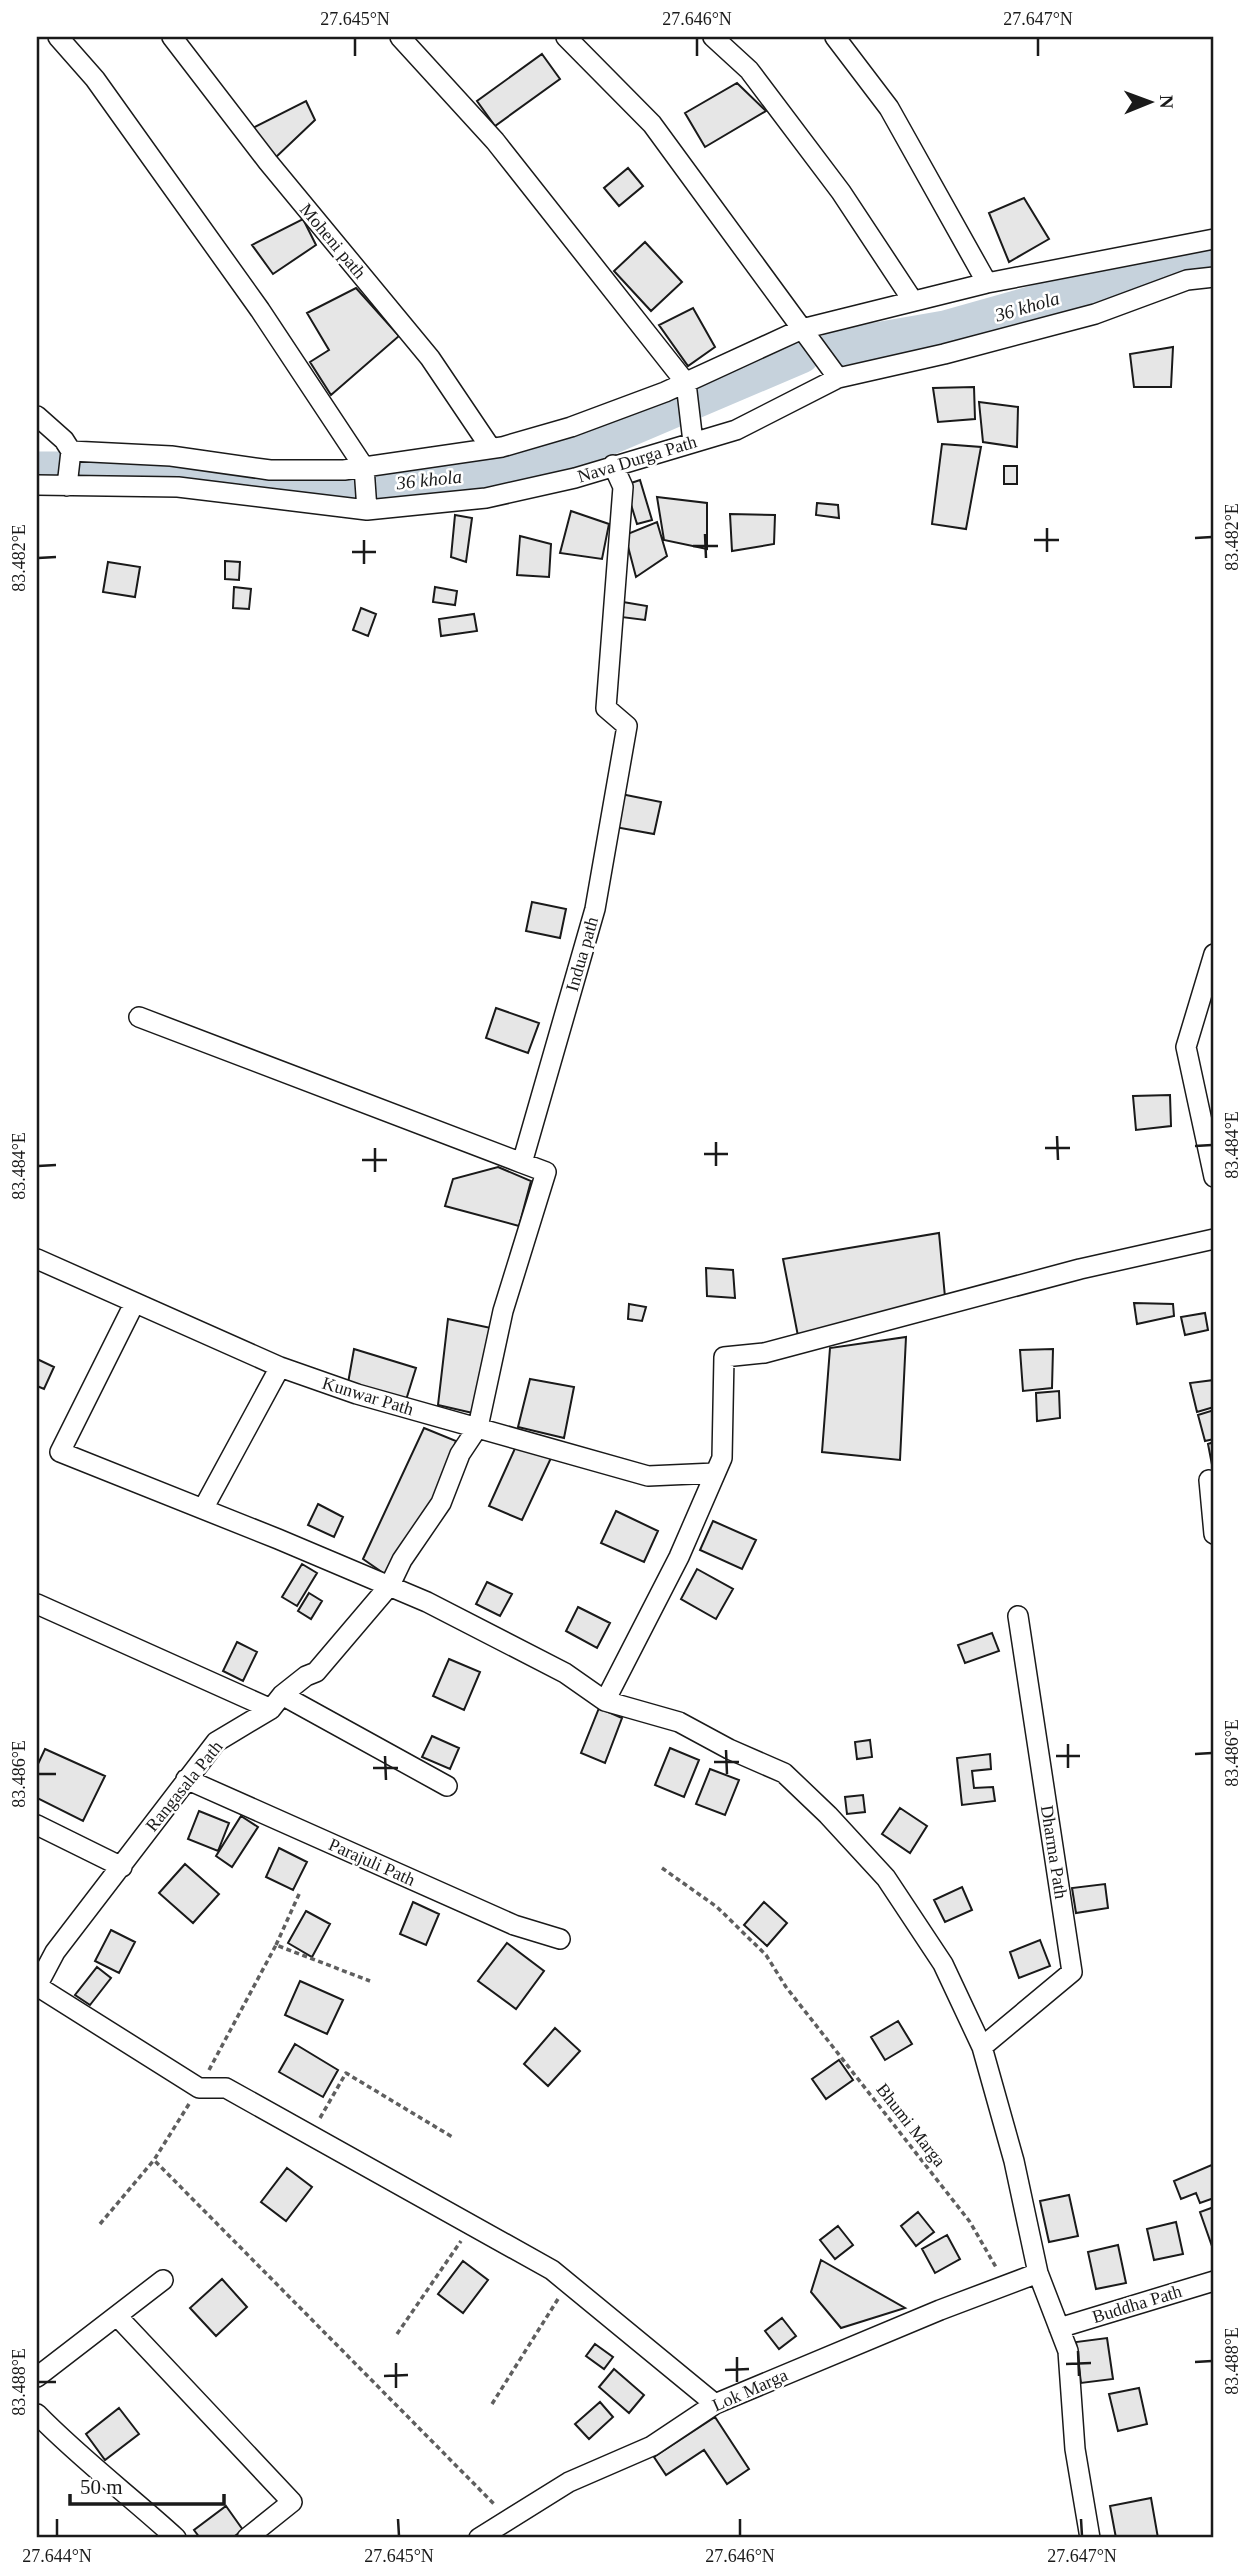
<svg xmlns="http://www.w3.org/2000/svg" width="1251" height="2575" font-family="'Times New Roman',serif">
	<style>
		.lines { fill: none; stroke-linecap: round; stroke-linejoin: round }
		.river { stroke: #c6d2dc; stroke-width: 37 }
		.building { fill: #e6e6e6; stroke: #1a1a1a; stroke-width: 2 }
		.minor-casing { stroke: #1a1a1a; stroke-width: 22 }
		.path { stroke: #5f5f5f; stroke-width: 3.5; stroke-dasharray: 5 3.5; stroke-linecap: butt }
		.minor { stroke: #fff; stroke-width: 19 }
		.ticks { fill: none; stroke: #1a1a1a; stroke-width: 2.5 }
		.labels { text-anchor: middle; stroke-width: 5; stroke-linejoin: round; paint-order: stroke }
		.street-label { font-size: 18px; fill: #1a1a1a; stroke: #fff }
		.water-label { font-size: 19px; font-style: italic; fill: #1a1a1a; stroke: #fff }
		.neatline { fill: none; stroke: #1a1a1a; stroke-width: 2.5 }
		.ticks-label { font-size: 18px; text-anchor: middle; fill: #1a1a1a }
	</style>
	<rect width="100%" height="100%" fill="#fff"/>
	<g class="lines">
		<path class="river" d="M836,348l109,-19 269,-76
			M37,470h143l154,19 139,-14 112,-28 216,-92"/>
	</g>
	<path class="building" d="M542,54l18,25 -65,47 -18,-25z
		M737,83l29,28 -61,36 -20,-34z
		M306,101l9,19 -41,39 -21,-31z
		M628,168l15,18 -24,20 -15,-18z
		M1024,198l25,41 -40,23 -20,-49z
		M303,219l13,26 -43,29 -21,-29z
		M645,242l37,40 -31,29 -37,-40z
		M356,288l43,48 -68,59 -21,-33 19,-12 -22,-37z
		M693,308l22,39 -27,19 -29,-41z
		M1173,347l-2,40h-37l-4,-33z
		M974,387l1,32 -37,3 -5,-34z
		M979,402l39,5 -1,40 -34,-5z
		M942,444l39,3 -15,82 -34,-5z
		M1004,466h13v18h-13z
		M640,480l12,40 -15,4 -12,-39z
		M657,497l50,6v46l-43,-9z
		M817,503l21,2 1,13 -23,-3z
		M571,511l38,13 -7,35 -42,-6z
		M730,514l45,1 -1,29 -42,7z
		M455,515l17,3 -6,44 -15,-5z
		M657,522l10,34 -31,21 -11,-42z
		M520,536l31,8 -2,33 -32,-2z
		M225,561l15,1 -1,18 -14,-1z
		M108,562l32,5 -5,30 -32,-5z
		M234,587l17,2 -2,20 -16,-1z
		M435,587l22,4 -2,14 -22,-3z
		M623,602l24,4 -2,14 -24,-3z
		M361,608l15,6 -8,22 -15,-6z
		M474,614l3,17 -36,5 -2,-17z
		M621,794l40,8 -7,32 -39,-7z
		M532,902l34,7 -6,29 -34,-7z
		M496,1008l43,15 -11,30 -42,-15z
		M1170,1095l1,31 -35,4 -3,-34z
		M498,1167l33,14 -12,45 -74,-20 8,-27z
		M939,1233l6,64 -147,39 -15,-77z
		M706,1268l27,2 2,28 -28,-2z
		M1134,1303l39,1 1,12 -37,8z
		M629,1304l17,3 -4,14 -14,-2z
		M1205,1313l3,17 -23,5 -4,-18z
		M448,1319l43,9 -14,86 -39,-9z
		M906,1337l-6,123 -78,-8 8,-104z
		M354,1349l62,19 -10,32 -58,-17z
		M1053,1349l-1,39 -29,3 -3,-41z
		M37,1359l17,8 -10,22 -7,-3z
		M530,1379l44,8 -10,51 -46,-11z
		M1214,1380v27l-17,5 -7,-29z
		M1059,1391l1,27 -23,3 -1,-28z
		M1214,1410v29l-9,2 -7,-26z
		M424,1428l32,13 -18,50 -49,86 -26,-18z
		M1214,1442v28h-1l-5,-26z
		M517,1444l34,14 -29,62 -33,-14z
		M318,1504l25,13 -9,20 -26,-12z
		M616,1511l42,20 -14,31 -43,-19z
		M713,1521l43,19 -14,29 -42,-19z
		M302,1564l15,9 -20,33 -15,-9z
		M697,1569l36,20 -17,30 -35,-20z
		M487,1582l25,12 -12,22 -24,-12z
		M309,1593l13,8 -11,18 -13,-8z
		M578,1607l32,16 -13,25 -31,-17z
		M992,1633l7,18 -34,12 -7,-18z
		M237,1642l20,10 -14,29 -20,-10z
		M449,1659l31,13 -16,38 -31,-14z
		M599,1708l23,10 -17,45 -24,-10z
		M432,1736l27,12 -9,21 -28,-12z
		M870,1740l2,17 -15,2 -2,-17z
		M670,1748l29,12 -15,37 -29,-12z
		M45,1749l60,27 -22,45 -46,-23v-32z
		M990,1754l1,15 -19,2 2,17 19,-1 2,14 -33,4 -5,-47z
		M710,1769l29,11 -14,35 -29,-11z
		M863,1795l2,17 -18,2 -2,-17z
		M900,1808l27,18 -17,27 -28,-19z
		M199,1811l30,12 -11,28 -30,-12z
		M241,1816l17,11 -26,40 -16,-11z
		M279,1848l28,14 -14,28 -27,-13z
		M185,1864l34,30 -26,29 -34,-30z
		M1105,1884l3,24 -32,5 -4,-25z
		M962,1887l10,23 -27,12 -11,-22z
		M413,1902l26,12 -13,31 -26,-11z
		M764,1902l23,21 -20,23 -23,-21z
		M306,1911l24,13 -18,33 -24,-14z
		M111,1930l24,12 -16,31 -24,-12z
		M1040,1940l10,26 -31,12 -9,-26z
		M507,1943l37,28 -28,38 -38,-28z
		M97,1967l14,11 -21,27 -15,-10z
		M300,1981l43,19 -16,34 -42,-19z
		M898,2021l14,23 -27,16 -14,-23z
		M555,2028l25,23 -32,35 -24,-22z
		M295,2044l43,26 -15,27 -44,-25z
		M839,2060l14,20 -27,19 -14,-20z
		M1214,2164v34l-14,5 -4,-10 -15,6 -7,-18z
		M287,2168l25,19 -26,34 -25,-19z
		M1069,2195l9,41 -29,6 -9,-41z
		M1214,2207v45l-14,-40z
		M918,2212l16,20 -18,14 -15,-20z
		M1176,2222l7,32 -29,6 -7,-31z
		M838,2226l15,19 -18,14 -15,-19z
		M947,2235l13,24 -25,14 -13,-24z
		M1118,2245l8,38 -30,6 -8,-37z
		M821,2260l84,48 -64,20 -30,-36z
		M463,2261l25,19 -25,33 -25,-19z
		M222,2279l25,28 -31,29 -26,-28z
		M782,2318l14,18 -17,13 -14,-18z
		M1107,2338l6,41 -32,4 -5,-41z
		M595,2344l18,13 -9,12 -18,-13z
		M614,2369l30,26 -15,18 -30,-26z
		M1139,2388l8,36 -29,7 -9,-37z
		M600,2402l13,15 -24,22 -14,-15z
		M119,2408l20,26 -34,26 -19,-26z
		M715,2417l34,52 -22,15 -23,-34 -38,25 -12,-18z
		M1151,2498l7,40h-42l-6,-32z
		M226,2506l17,24 -11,8h-32l-6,-8z"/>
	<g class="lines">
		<g class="minor-casing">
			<path id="minor" d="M58,37l37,42 165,231 104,157 3,43
				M172,37l96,125 162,196 60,89
				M400,37l95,104 191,242 7,59
				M566,37l86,87 186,254
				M713,37l36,33 92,122 72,109
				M835,37l54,71 98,175
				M37,416l27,24 7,11 -4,35
				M71,451l100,5 99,14h74l158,-23 69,-20 94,-35 137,-63 185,-46 227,-44
				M37,485l141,2 189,23 119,-12 89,-20 161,-48 102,-52 106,-24 151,-40 92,-34 27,-3
				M1214,954l-28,93 28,130
				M139,1017l383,146
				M37,1259l243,108 77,27 291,82 67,-3
				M134,1304l-74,148 218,87 149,63 138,71 40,28 74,21 50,27 55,24 44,42 58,63 57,86 39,83 32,114 24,112 30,78 7,98 15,89
				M1209,1480l5,54
				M203,1509l77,-142
				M37,1604l234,105
				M282,1695l165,91
				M605,1701l74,-144 43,-99 2,-101 40,-4 316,-84 134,-30
				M186,1779l328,146 46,14
				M37,1825l85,42
				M37,1986l18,-34 161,-210 55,-33 11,-14 24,-19 10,-4 74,-87 12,-25 39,-57 19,-49 18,-27 25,-116 43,-139 -24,-9 73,-254 32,-183 -21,-18 17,-221 -10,-22
				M37,1986l162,102h27l326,182 163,134
				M982,2047l90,-75 -54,-356
				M117,2316l175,186 -45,36
				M1059,2328l155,-47
				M37,2377l126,-97
				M37,2414c44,45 93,82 139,124
				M479,2538l90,-56 83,-36 63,-42 225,-94 98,-37"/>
		</g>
		<path class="path" d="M662,1868l55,39 49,48 20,32 184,235 27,47
			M276,1945l24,-53
			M209,2070l67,-125 94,36
			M189,2104l-35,56 342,346
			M320,2118l26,-45 108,65
			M100,2224l54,-64
			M397,2334l64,-93
			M492,2404l66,-105"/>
		<use href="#minor" class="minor"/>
	</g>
	<path class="ticks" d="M355,38v18M697,38v18M1038,38v18M1047,528v24M705,534l1,24M1195,538l17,-1M364,540v24M1034,540h25M693,546h25M352,552h24M38,558l18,-1M1057,1136l1,24M716,1142v24M1195,1146l17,-1M375,1148v24M1045,1148h25M704,1154h24M362,1160h25M38,1166l18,-1M1068,1744v24M726,1750l1,24M1195,1754l17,-1M385,1756l1,24M1056,1756h24M714,1762h25M373,1768h25M38,1774h18M1078,2351l1,25M737,2357v25M1195,2362l17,-1M396,2363v25M1066,2364l25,-1M725,2370l24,-1M384,2376l24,-1M38,2382h18M57,2519v17M398,2519l1,17M740,2519v17M1081,2519l1,17"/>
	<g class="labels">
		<g class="street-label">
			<text transform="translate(333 241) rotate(50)" y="6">Moheni path</text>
			<text transform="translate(637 459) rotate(-17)" y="6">Nava Durga Path</text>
			<text transform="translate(582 954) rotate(-74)" y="6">Indua path</text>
			<text transform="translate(368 1396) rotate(17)" y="6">Kunwar Path</text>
			<text transform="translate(184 1786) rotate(-51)" y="6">Rangasala Path</text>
			<text transform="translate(1054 1852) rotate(81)" y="6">Dharma Path</text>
			<text transform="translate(372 1862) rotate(24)" y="6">Parajuli Path</text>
			<text transform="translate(911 2125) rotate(52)" y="6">Bhumi Marga</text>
			<text transform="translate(1137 2304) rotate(-17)" y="6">Buddha Path</text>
			<text transform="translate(750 2390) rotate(-24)" y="6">Lok Marga</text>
		</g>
		<g class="water-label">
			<text transform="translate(1027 306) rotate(-16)" y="7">36 khola</text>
			<text transform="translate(429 479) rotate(-6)" y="7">36 khola</text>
		</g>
	</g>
	<rect width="1251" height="2575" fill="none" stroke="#ffffff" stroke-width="77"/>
	<g transform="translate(1150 102) rotate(89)" stroke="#ffffff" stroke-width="5" paint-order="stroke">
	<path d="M0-5L12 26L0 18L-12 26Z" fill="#1a1a1a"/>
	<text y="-10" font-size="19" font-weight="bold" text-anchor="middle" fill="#1a1a1a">N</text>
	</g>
	<path d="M70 2494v10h154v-10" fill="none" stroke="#1a1a1a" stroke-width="3.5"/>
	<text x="80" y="2494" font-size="21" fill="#1a1a1a" stroke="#ffffff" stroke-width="5" paint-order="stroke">50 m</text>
	<rect x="38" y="38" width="1174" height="2498" class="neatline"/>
	<g class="ticks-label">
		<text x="355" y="25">27.645°N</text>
		<text x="697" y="25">27.646°N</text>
		<text x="1038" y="25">27.647°N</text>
		<text transform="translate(1232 537) rotate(-90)" y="6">83.482°E</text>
		<text transform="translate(19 558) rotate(-90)" y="6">83.482°E</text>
		<text transform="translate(1232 1145) rotate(-90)" y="6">83.484°E</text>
		<text transform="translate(19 1166) rotate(-90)" y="6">83.484°E</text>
		<text transform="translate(1232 1753) rotate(-90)" y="6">83.486°E</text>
		<text transform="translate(19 1774) rotate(-90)" y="6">83.486°E</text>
		<text transform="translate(1232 2361) rotate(-90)" y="6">83.488°E</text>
		<text transform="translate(19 2382) rotate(-90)" y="6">83.488°E</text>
		<text x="57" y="2562">27.644°N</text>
		<text x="399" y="2562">27.645°N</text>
		<text x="740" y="2562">27.646°N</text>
		<text x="1082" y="2562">27.647°N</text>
	</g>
</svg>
